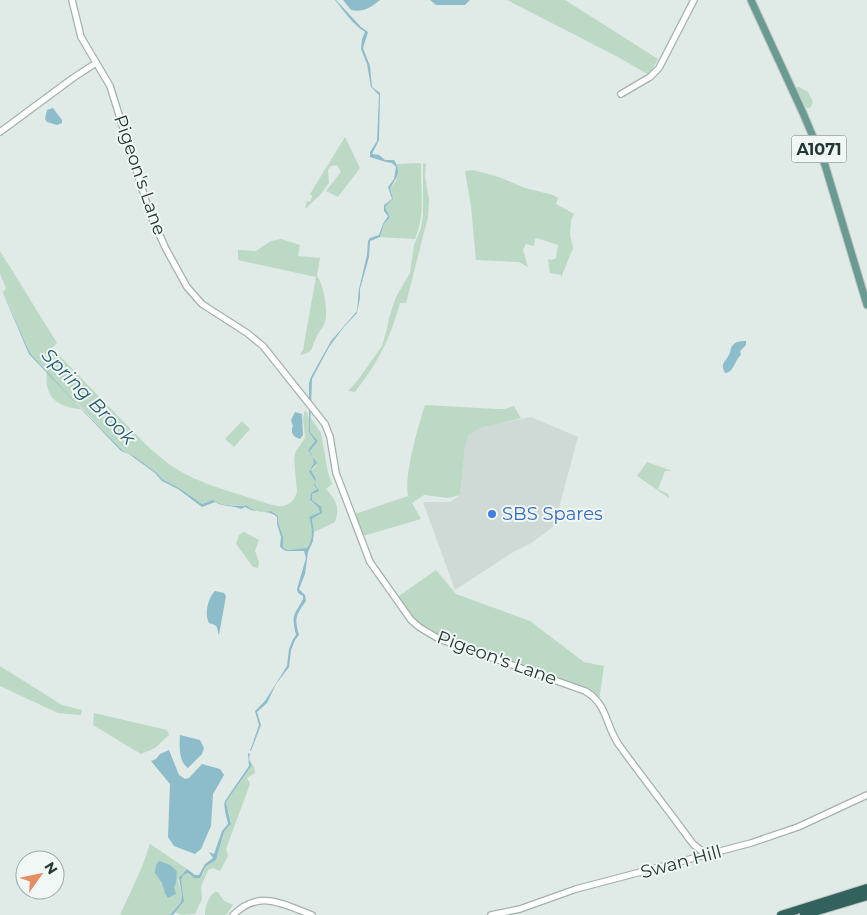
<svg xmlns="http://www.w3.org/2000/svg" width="867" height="915" font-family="Montserrat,sans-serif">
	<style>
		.built { fill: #cfd9d5 }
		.green { fill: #bbd9c5 }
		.water { fill: #8dbcca }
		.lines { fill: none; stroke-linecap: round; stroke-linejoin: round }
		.minor-casing { stroke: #a4b1ad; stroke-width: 8 }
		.major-casing { stroke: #c1c7c6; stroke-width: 9 }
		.highway-casing { stroke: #c1c7c6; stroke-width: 10 }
		.minor { stroke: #fff; stroke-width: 5.5 }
		.major { stroke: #699b92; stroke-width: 7 }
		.highway { stroke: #31625c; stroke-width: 8 }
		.shop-dot { fill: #3f7fe0; stroke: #f0f7f4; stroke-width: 2 }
		.labels { text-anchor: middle; stroke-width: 4; stroke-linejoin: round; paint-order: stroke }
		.shield { fill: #f0f7f4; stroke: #60716e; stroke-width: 1 }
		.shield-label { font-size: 16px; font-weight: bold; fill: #233834 }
		.street-label { font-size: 18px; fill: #233834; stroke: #f0f7f4 }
		.shop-label { font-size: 18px; fill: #366cbe; stroke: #f0f7f4; text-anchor: start }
		.water-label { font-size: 19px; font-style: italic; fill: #235c6f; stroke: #f0f7f4 }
	</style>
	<rect width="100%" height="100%" fill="#e0eae6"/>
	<path class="built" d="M531,417l47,20 -24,89 -24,18 -15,7 -60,39 -32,-88h27l10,-7 5,-48 4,-12 2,-2 9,-5 16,-4z"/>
	<path class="green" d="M507,0h58l93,59 -9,16 -31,-18z
		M795,87h4l9,5 5,10 -3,6h-3l-3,-3z
		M345,137l15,31 -22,29 -12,-6 15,-19 -4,-7 -6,1 -3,4 1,13 -9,12 -15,14 2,-8 3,1 2,-6 -2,-2z
		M421,163c-1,28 5,49 -6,76l-35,-2 4,-13 6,-7 -5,-10 8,-8 -3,-11 6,-7 1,-17z
		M423,163l3,1 -1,12 4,24 -1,17 -22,86h-6c-11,38 -21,58 -45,89l-7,-1 10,-11 24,-34 5,-17 2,-11 7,-21 14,-24 4,-28 7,-17 2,-12z
		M473,170l26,7 26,11 28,7 5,3 -2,6 18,10 -3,7 -1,14 3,13 -12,30v-3l-11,-2 -2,-14 4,1 4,-2 2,-13 -21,-7 -2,1 -1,7 -8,-2 -3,6 5,17 -9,-5 -43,-2 -5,-54 -6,-35z
		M281,239l19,6 -2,11 22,2 -3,18c7,9 11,35 8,46 -2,6 -6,9 -8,14 -6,11 -3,17 -17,19l3,-5 13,-73 -78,-17v-10l18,1 15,-10z
		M0,251l57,92 -5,5c22,23 44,45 66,68 19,19 37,40 60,54 23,14 52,21 78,30 17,5 33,14 41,-8l-3,-34 2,-7 9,-13 -2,-20 2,-8c8,10 0,19 10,31l-7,9 5,7 2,6 -6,9 6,9 -1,3 3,6 -5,2 -2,9 8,6 2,5 -11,5c3,12 5,22 -2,31l-20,2 -5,-3 1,-10 -5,-15v-6l-7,-5c-8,2 -19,0 -25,-6 -2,1 -23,0 -26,-1 -2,-1 -4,-3 -7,-4l-11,4 -23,-16 -17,-9 -5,-6 -23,-17 -11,-5 -46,-48 -4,-2 8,8c-25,-2 -37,-13 -34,-38l-17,-18 -27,-61 3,-4 -6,-14z
		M425,405l71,4h9l9,-3 7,12 -41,10 -11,7 -4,12 -5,48 -11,3 -25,-3 -12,8 9,16 -58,17 -8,-22 53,-18c-4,-21 10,-69 17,-91z
		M311,418l10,15 7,40 4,11 -6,5c10,11 14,18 9,33l-21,10 -2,-13 8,-4v-10l-8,-5v-6l6,-2v-5l-3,-3 1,-5 -5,-8 5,-5 -1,-8 -5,-7 8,-10 -8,-9z
		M242,421l8,8 -16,18 -9,-8z
		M647,462l25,9h-7l-7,18 10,5 1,4 -32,-22z
		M244,532l15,8 -4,11 4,11 -1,6 -5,-1 -17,-23 3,-9z
		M436,570l20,24 74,27 54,41 20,4 -5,35 -5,-4 -146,-55 -29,-15 -23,-29z
		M0,666l62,39 20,5 -1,5 -23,-2 -58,-27z
		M94,713l73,17 2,5 -14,13 -14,6 -48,-29z
		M252,765l2,1 1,7 -8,5 3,6 -24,65 2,7 -8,15 -7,-3 -5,2 -7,17 1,12 -7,15 -14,1 -6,-3c12,-11 9,-17 5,-32l3,-5 5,-2 6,5 9,-4 3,-8 10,-6 8,-28 6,-6 1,-5 -5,-19z
		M150,844l37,25 -9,11 4,15 -1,7 -11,13h-50l22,-48z
		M215,892h3l6,9 9,4 -7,10h-21c0,-8 3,-18 10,-23z"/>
	<path class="water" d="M335,0h1l25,27 7,5 -5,16 7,18 2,21 8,6 -1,47 -7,14 7,1 6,5h9c8,12 2,18 -4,28l3,11 -8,8 5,10 -6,7 -4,13 -10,4 -1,16 -9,32v9l-3,15 -14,15 -14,19 -17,32 -2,53 8,9 -8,10 7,12 -6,7 5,9 -1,5 4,6 -1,2 -6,2v6l9,6 1,7 -10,6 2,13 -1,9 -5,11 -3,22 -6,15 6,6 1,6c-10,14 -12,17 -7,34l-4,5 -4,10 -2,17 -13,17 -9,19 -10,9 4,13 -10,26h-1l9,-26 -4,-14 10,-10 22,-35 2,-17 4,-10 3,-4c-5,-21 -2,-19 7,-36v-3l-5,-3 -1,-4 9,-31 -2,-7h-18l-6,-4 1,-10 -4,-13v-7c-8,-8 -22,-3 -32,-10l-4,2c-9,-4 -19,-2 -26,-7l-13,5 -24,-18 -16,-8 -7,-8 -26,-19 -8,-3 -92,-97 -29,-68 30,67 42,46 51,52 11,5 23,17 5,6 17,9 23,16 11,-4c2,1 5,3 7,4 4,1 23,3 26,1 6,6 17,8 25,6l7,5v6l5,15v10l4,3 20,-2c7,-9 5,-20 2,-31l11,-5 -2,-5 -8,-7 1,-7 6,-4 -3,-4 1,-4 -6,-9 5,-9 -1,-6 -5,-7 7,-9 -6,-9v-49l2,-6 20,-36 26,-30 2,-22 8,-34 1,-14 2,-3 9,-3 4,-11 5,-8 -4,-5v-6l8,-6 -4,-12 6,-8 2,-12 -4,-4c-8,-1 -14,-4 -22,-6v-5l7,-11 2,-46 -8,-8 -4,-23 -6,-15 1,-10 3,-7c-12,-7 -21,-21 -30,-32z
		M343,0h37c-8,7 -18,13 -29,10z
		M430,0h40l-5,5h-29z
		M53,108l9,12v3l-5,2 -10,-3 -2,-3 2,-9z
		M746,341v4l-6,6 1,4c-7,5 -6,17 -16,18 -5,-9 0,-11 4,-18 2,-4 1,-8 5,-11 3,-3 8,-3 12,-3z
		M295,412l7,2 1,21 -3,4 -5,-2 -3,-4v-5l1,-2 -2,-6z
		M215,591l9,2 2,3 -7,39c-3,-9 0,-9 -10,-12 -5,-9 -1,-25 6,-32z
		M180,735l20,5 4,8 -2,6 -14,14c-9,-6 -9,-22 -8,-33z
		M169,750l10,25 6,4 4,-1 13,-14 18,5 4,6 -11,19 -2,32 -10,23 -6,5 -21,-8 -6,-9 2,-53 -19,-23 5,-2 4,-5z
		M248,753l2,1 -1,5 3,6 -26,37 5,22 -7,8 -8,28 -10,6 -6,12h-6l-6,-5 -5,2 -2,5 3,21 -11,14h-3l11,-13 1,-7 -3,-17 8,-9 8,6h4l6,-11 8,-6 -4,-6 5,2 8,-23 6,-7c-1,-6 -5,-17 -3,-23l24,-35z
		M159,861l11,4 7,6 -1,12 -2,4 2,7 -8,4 -3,-5 -3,-10 -7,-10 1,-8z"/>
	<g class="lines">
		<g class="minor-casing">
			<path id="minor" d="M72,0l9,37 29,49 40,128 16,35 21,38 15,17 45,29 16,13 62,78 5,13 6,36 34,89 41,58 8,7 20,12 146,52c23,13 20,34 34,54 24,33 50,66 74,99l14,11
				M621,94l29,-17 9,-9 35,-68
				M0,132l73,-54 23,-15
				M233,915c26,-26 50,-11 79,0
				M491,915l29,-6 56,-20 175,-46 47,-16 69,-32"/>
		</g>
		<g class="major-casing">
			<path id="major" d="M751,0l52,113 22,52 42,140"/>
		</g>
		<g class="highway-casing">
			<path id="highway" d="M781,915l86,-27
				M804,915l63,-19"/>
		</g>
		<use href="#minor" class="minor"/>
		<use href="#major" class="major"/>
		<use href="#highway" class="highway"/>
	</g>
	<circle class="shop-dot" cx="492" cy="514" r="5"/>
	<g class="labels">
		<rect class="shield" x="791.5" y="135.5" width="55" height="27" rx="4"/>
		<g class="shield-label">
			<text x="819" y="155">A1071</text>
		</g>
		<g class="street-label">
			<text transform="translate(140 175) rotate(71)" y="6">Pigeon's Lane</text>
			<text transform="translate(497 658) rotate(20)" y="6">Pigeon's Lane</text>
			<text transform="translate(681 862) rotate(-15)" y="6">Swan Hill</text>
		</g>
		<g class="shop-label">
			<text x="502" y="520">SBS Spares</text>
		</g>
		<g class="water-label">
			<text transform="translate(89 396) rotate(46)" y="7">Spring Brook</text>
		</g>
	</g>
	<g transform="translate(40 875) rotate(57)"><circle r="24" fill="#f0f7f4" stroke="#9eaba7"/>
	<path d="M0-4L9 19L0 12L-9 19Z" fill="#e58d63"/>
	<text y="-8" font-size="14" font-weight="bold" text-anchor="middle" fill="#233834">N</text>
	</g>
</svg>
